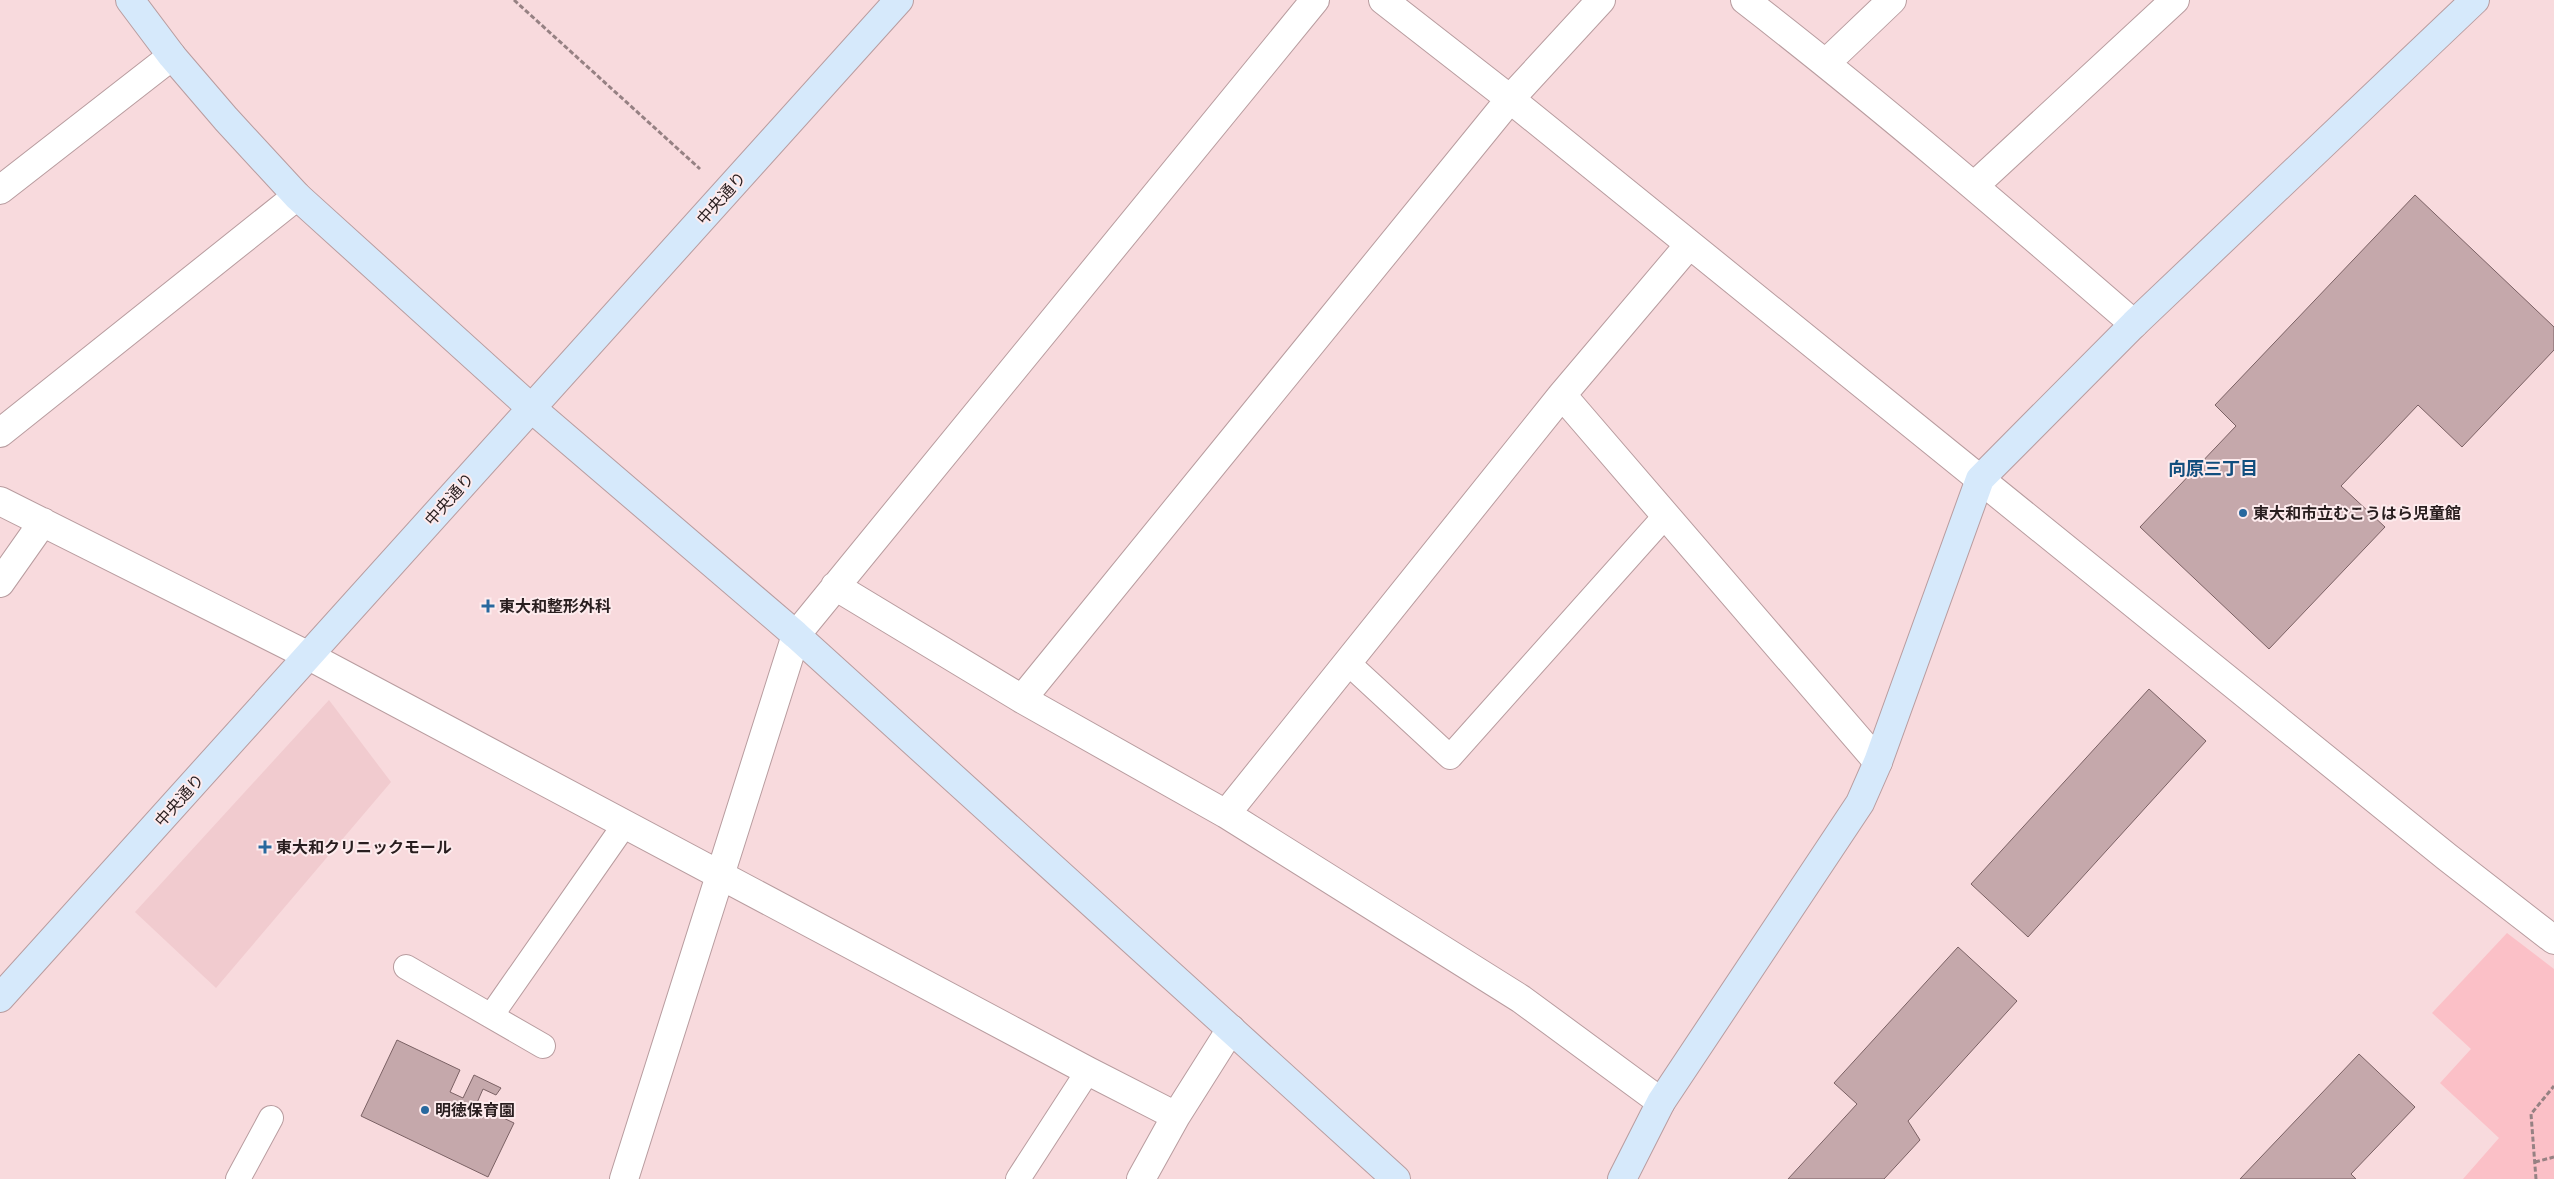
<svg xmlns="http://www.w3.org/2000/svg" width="2554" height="1179" font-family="Poppins,'Noto Sans JP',sans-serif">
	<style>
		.built { fill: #f1cbcf }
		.green { fill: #fbc0c7 }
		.building { fill: #c5a8ab; stroke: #7b6164 }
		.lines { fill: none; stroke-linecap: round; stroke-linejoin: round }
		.lane-casing { stroke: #b89c9f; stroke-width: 26 }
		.street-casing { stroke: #b89c9f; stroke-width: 30 }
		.secondary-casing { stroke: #b89c9f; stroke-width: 30 }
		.path { stroke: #968183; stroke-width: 3; stroke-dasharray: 5 2.5; stroke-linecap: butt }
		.lane { stroke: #fff; stroke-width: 24 }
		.street { stroke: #fff; stroke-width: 28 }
		.secondary { stroke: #d6e9fb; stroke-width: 28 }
		.poi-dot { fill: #28689e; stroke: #fdebed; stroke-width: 2 }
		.labels { text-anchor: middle; stroke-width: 4; stroke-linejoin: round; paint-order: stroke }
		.street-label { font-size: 16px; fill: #291e1f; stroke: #fdebed }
		.poi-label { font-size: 16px; font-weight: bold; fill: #291e1f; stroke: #fdebed; text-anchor: start }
		.neighbourhood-label { font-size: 18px; font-weight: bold; fill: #114e7e; stroke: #fdebed }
	</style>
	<rect width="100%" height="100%" fill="#f8dadd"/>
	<path class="built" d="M329,700l62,82 -175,206 -81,-76z"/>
	<path class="green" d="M2507,933l47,36v210h-91l36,-41 -59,-55 31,-34 -39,-36z"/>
	<path class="building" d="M2415,195l139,132v23l-92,97 -44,-42 -77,81 44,41 -116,122 -129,-122 96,-101 -21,-21z
		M2149,689l57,52 -178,196 -57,-53z
		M1958,947l59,54 -109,120 12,19 -36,39h-96l69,-75 -23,-21z
		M397,1040l63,30 -10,22 13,6 11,-23 27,13 -5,7 -13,-6 -7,16 38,18 -26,54 -127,-61z
		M2359,1054l56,53 -64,67 5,5h-116z"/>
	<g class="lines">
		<g class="lane-casing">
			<path id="lane" d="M1347,662l103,95 216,-242
				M406,967l137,79
				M491,1016l134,-192
				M238,1179l33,-61
				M1018,1179l70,-108"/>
		</g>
		<g class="street-casing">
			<path id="street" d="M1383,0l127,99 937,758 107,83
				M1745,0c133,103 261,213 389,324
				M1826,63l66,-63
				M1974,186l201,-186
				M0,190l172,-134
				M1562,395l316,367
				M0,433l297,-237
				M0,501l309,155 779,415 88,45
				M0,583l43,-61
				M835,586l187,113 204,115 295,185 140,103
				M1022,699l488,-600 91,-99
				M1226,814l336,-419 127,-150
				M624,1179l172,-544 519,-635
				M1141,1179l35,-63 55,-87"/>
		</g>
		<g class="secondary-casing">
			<path id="secondary" d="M130,0l42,56 54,63 71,77 233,211 266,228 600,544
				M0,998l899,-998
				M1622,1179l39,-77 199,-299 18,-41 102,-283 154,-155 341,-324"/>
		</g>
		<path class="path" d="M514,0l186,169
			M2535,1162l19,-5
			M2536,1179l-5,-65 23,-28"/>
		<use href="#lane" class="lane"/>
		<use href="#street" class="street"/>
		<use href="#secondary" class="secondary"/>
	</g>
	<g class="poi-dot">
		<circle cx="2243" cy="513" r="5"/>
		<path d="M485.5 598.5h5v5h5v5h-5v5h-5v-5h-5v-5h5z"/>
		<path d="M262.5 839.5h5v5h5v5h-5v5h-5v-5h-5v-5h5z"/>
		<circle cx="425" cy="1110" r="5"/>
	</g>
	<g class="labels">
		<g class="street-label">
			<text transform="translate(721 198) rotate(-48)" y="6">中央通り</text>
			<text transform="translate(449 499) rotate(-48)" y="6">中央通り</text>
			<text transform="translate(179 800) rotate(-48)" y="6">中央通り</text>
		</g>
		<g class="poi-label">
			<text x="2253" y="519">東大和市立むこうはら児童館</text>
			<text x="499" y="612">東大和整形外科</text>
			<text x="276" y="853">東大和クリニックモール</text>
			<text x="435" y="1116">明徳保育園</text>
		</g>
		<g class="neighbourhood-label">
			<text x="2213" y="475">向原三丁目</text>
		</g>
	</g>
</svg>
